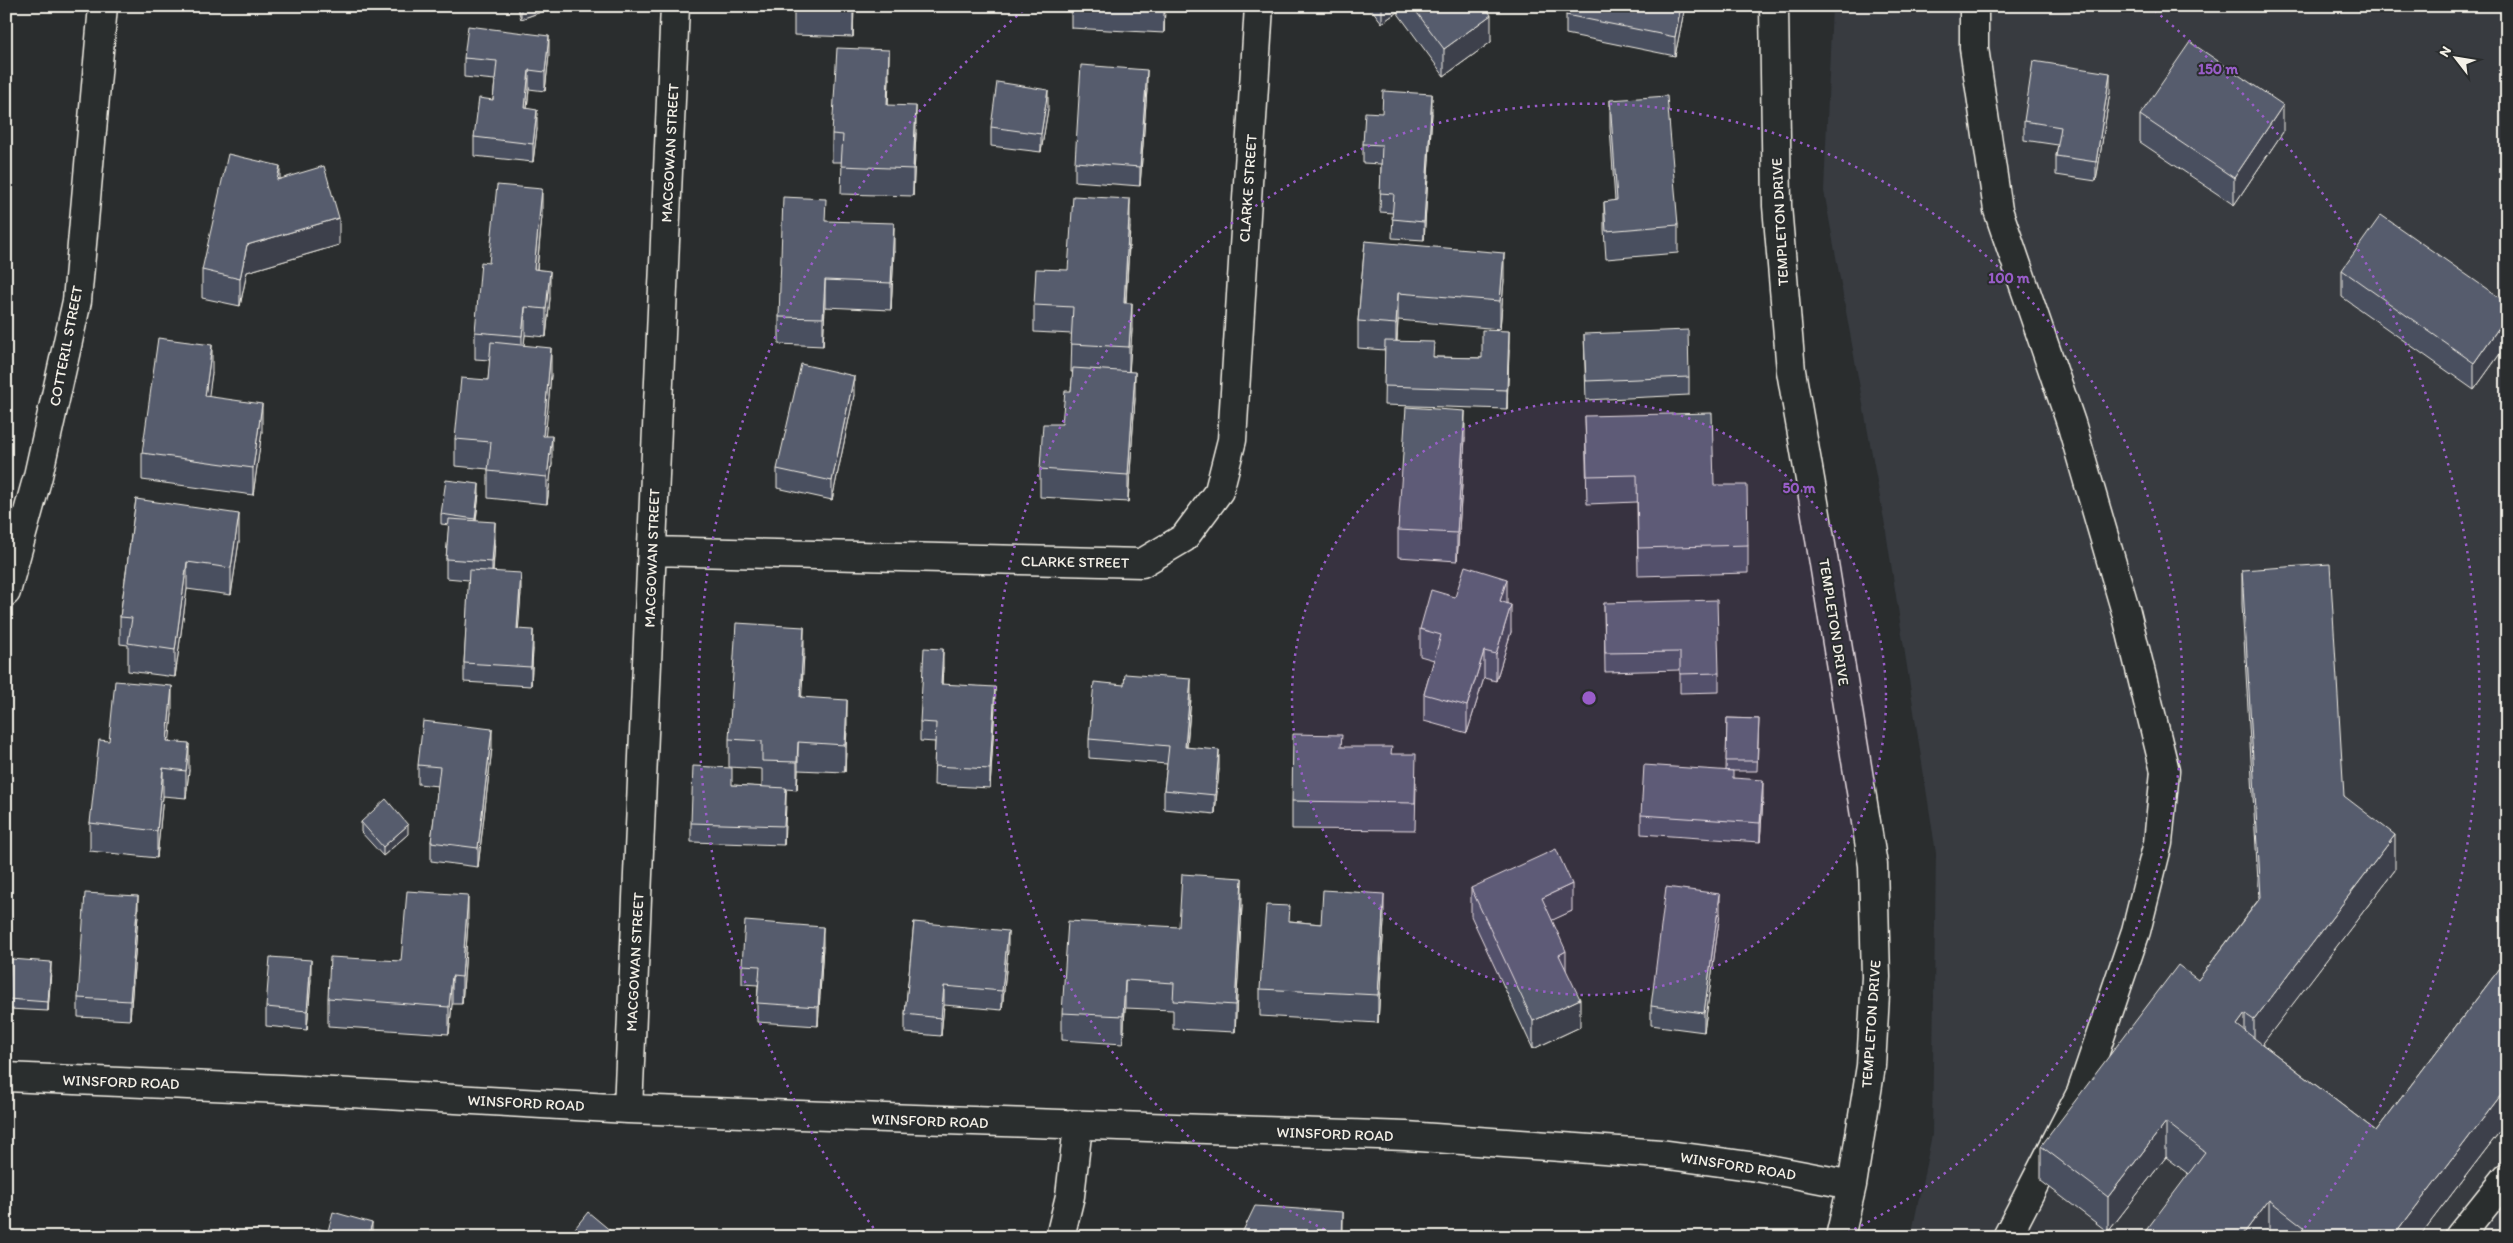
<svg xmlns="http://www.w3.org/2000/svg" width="2513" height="1243" font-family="Itim,sans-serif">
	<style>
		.built { fill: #373b41 }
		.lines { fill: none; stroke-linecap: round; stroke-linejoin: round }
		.minor-casing { stroke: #f4f1e8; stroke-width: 31 }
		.minor { stroke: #2a2d2e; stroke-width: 28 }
		.wall { fill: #4a4f5e; stroke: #f4f1e8 }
		.shaded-wall { fill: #3c404c; stroke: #f4f1e8 }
		.building { fill: #565c6d; stroke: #f4f1e8 }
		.ring { fill: none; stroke: #995dc9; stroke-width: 2.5; stroke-dasharray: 2.5 5 }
		.labels { text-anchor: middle; stroke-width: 4; stroke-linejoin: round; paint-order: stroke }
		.street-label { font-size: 15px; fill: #f4f1e8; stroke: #2a2d2e }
		.centre { fill: #995dc9; stroke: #2a2d2e; stroke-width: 2.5 }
		.ring-label { font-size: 15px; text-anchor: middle; font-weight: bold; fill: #995dc9; stroke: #2a2d2e; stroke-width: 4; stroke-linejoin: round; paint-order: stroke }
	</style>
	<rect width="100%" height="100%" fill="#2a2d2e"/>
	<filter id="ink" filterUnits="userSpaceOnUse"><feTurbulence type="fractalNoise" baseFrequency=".02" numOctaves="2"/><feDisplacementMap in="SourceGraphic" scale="10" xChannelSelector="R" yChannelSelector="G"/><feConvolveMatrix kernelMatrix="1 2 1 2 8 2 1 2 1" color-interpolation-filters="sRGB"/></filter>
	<g filter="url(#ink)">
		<path class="built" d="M1832,6h675v1231h-596l21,-102 4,-282 -51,-328 -61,-334z"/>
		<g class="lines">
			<g class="minor-casing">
				<path id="minor" d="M1774,6l3,200 14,165 24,137 58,357 3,112 -5,89 -19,119 -12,52
					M1974,6v42l24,162 73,213 55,189 39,159 -7,72 -22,88 -55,162 -74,144
					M652,551l490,12 42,-25 35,-47 13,-51 27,-434
					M6,592l32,-116 39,-175 26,-295
					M6,1077l275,12 347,20 778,27 255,18 96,13 95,18
					M628,1109l47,-1103
					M1060,1237l10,-41 8,-70
					M2459,1237l48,-60"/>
			</g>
			<use href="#minor" class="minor"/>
		</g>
		<path class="wall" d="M517,6h41l-37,13z
			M794,6h60l-1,31 -59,-2z
			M1071,6h94l-1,27 -93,-5z
			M1369,6h116l6,36 -47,34 -47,-64 -15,11z
			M1568,6h117l-10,50 -109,-22v-19z
			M2036,6h60v6l-60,-5z
			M549,55l-4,36 -16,-2 -2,20 10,20 -4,33 -59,-6v-19l19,-37 2,-20 -31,-3v-19z
			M889,78l-1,27 28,28 -3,63 -72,-2 1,-32h-10v-28z
			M1147,89l-7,97 -65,-5v-19z
			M2110,92l-14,89 -40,-6v-19l2,-11 -34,-5v-19z
			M1610,100l68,125v28l-72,6 -2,-30v-27l11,-1 -5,-73z
			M1048,109l-7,43 -50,-6v-19z
			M1382,113h50l-8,127 -32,-2 1,-25 -13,-1 1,-48 -18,-1v-19z
			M2140,115l143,17 -49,73 -94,-63z
			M280,179l59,66 -92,27 -7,34 -38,-8v-28z
			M542,216l-5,54 13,28 -4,39 -21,-2 -1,10 27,30 -6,61 7,28 -5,40 -59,-6v-29l-33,-3v-27l33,-59 2,-20 -15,-1v-27l14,-69z
			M826,221l68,30 -3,59 -66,-3 -2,39 -44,-2v-27z
			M1130,227l-4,76 6,27 -3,41 6,28 -7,103 -88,-5v-28l22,-45 9,-33 2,-19h-2l1,-38 -38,-2v-27l34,-35z
			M1365,241l139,39 -4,49 -102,-9 -1,21 37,16 48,1 27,-8 -2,59 -123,-4 1,-55 -27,-2v-27z
			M2342,270l165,33v41l-33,46 -132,-93z
			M1584,334l105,43v18l-103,5z
			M212,373l-4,24 54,34 -9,64 -111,-15v-27z
			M854,395l-22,105 -55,-12v-19z
			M1585,416l129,69 34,60v28l-110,3 -1,-74 -50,2z
			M1465,438l-8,123 -59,-4v-27z
			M479,493l-3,28 19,20 -2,31 28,20 -3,37 15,20 -2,37 -67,-4v-19l5,-83 -23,-2v-19l3,-34 -8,-1v-10z
			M136,499l103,42 -8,54 -44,-6 -12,88 -47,-6v-26l-8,-1v-27z
			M2242,570l102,226 51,74 -133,174 114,87 131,-172v163l-88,115h-148l-105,-80 -58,75 -67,-51v-35l157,-166 61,-81 -17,-295z
			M1455,597l52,6 4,29 -15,49 -12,-3 -17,55 -43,-12v-27l10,-34 -14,-4v-27z
			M1604,603l115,70v19l-39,1v-23l-75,2z
			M804,654l-3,43 46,30 -2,45 -47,-2 -1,20 -11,-1 -2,56 -93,-3v-19l41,-38 30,2v-18l-33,-2v-28z
			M943,667l-1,17 53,22 -5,82 -56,-3 1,-43 -15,-1v-19z
			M1191,698l-4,49 32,22 -4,45 -51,-5v-19l3,-26 -78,-6v-19z
			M172,714l-3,27 20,29 -3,28 -23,-2 -6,62 -67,-7v-28l19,-82z
			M1727,718l32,1 -2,52h-30l6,7 30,21 -3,43 -119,-8v-19l85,-44z
			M1342,747l50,7 24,28 -1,48 -123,-1v-28z
			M492,748l-14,119 -47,-6v-19l7,-56 -20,-2v-19z
			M361,822l47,12 -25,22 -22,-24z
			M1471,888l101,23 -20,9 14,51 14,56 -47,22 -62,-133z
			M1242,905l-7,127 -62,-3v-19l-48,-2 -2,36 -61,-4v-27l117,-86z
			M1720,913l-16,119 -53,-7v-19z
			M138,915l-8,105 -52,-3v-19z
			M1290,921l31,3 63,-3 -6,102 -118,-7v-27z
			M914,922l94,28 -6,60 -58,-5 -3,31 -36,-3v-19z
			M468,923l-6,81h-10l-3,30 -121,-8v-28l73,-37z
			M823,946l-5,80 -61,-4v-19l1,-18 -16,-1v-19z
			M51,971l-3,40 -40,-2v-10z
			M311,979l-4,51 -41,-4v-19z"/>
		<path class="shaded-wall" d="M521,6h37l-37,13z
			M853,6h1l-1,31z
			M1164,6h1l-1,27z
			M1382,6h15v6l-15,11z
			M1681,6h4l-10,50v-19z
			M1491,15v27l-47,34v-27z
			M549,36v19l-4,36v-19z
			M889,50v28l-2,54v-27z
			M529,70v19l-4,38v-19z
			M1147,70v19l-7,97v-19z
			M2110,73v19l-14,89v-19z
			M1048,90v19l-7,43v-18z
			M1432,94v19l-8,127v-18z
			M2283,105v27l-49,73v-27z
			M916,106v27l-3,63v-27z
			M537,110v19l-4,33v-18z
			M280,166v27l-3,-13z
			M542,189v27l-8,81v-28z
			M1130,199v28l-6,103v-27z
			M339,218v27l-92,27 -7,34v-27l7,-34z
			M894,223v28l-3,59v-27z
			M1504,253v27l-4,49v-28z
			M550,271v27l-4,39v-28z
			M825,280v27l-2,39v-28z
			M1398,293v27l-2,31v-27z
			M1132,303v27l-3,45v-28z
			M525,307v28l-3,29v-28z
			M2507,316v28l-33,46v-27z
			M1509,331v19l-2,59v-19z
			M212,345v28l-7,51v-28z
			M551,348v27l-8,88v-27z
			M1135,372v27l-7,103v-27z
			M854,376v19l-22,105v-19z
			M262,404v27l-9,64v-27z
			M1465,411v27l-8,123v-28z
			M552,436v28l-5,40v-27z
			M479,484v9l-4,35v-9z
			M239,514v27l-8,54v-27z
			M495,522v19l-3,40v-19z
			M187,562v27l-12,88v-27z
			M521,573v19l-4,56v-19z
			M1507,579v27l-7,-5z
			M1511,605v27l-15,49v-27z
			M804,627v27l-4,71v-28z
			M533,630v19l-2,37v-19z
			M943,649v18l-2,36v-19z
			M1484,651v27l-17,55v-27z
			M1191,679v19l-6,68v-19z
			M172,686v28l-5,54v-27z
			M995,687v19l-5,82v-19z
			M847,700v27l-2,45v-27z
			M492,729v19l-14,119v-19z
			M798,742v28l-1,20v-28z
			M189,743v27l-3,28v-27z
			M1219,750v19l-4,45v-19z
			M163,768v28l-6,62v-27z
			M1763,780v19l-3,43v-19z
			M786,788v18l-2,39v-19z
			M408,825v9l-25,22v-9z
			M2395,835v35l-141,185v-35z
			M1242,878v27l-7,127v-27z
			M1572,884v27l-30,14v-27z
			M1384,894v27l-6,102v-28z
			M1720,894v19l-16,119v-19z
			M468,895v28l-6,81v-27z
			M138,896v19l-8,105v-19z
			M823,927v19l-5,80v-19z
			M1008,931v19l-6,60v-19z
			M1566,951v28l-7,-24z
			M311,960v19l-4,51v-19z
			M51,962v9l-3,40v-9z
			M452,976v28l-3,30v-27z
			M1125,980v28l-2,36v-28z
			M944,986v19l-3,31v-18z
			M1580,999v28l-47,22v-28z
			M2245,1014v35l-8,-24z
			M2507,1087v35l-88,115h-26z
			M2166,1122v35l-58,75v-35z
			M2269,1200v35l-2,2h-26z
			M1343,1212v25h-1z
			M372,1223v14h-4z"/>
		<path class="building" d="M794,6h59v3l-59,-1z
			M1412,6h73l6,9 -47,34z
			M1568,6h113l-6,31 -109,-22z
			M468,26l81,10 -4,36 -16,-2 -4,38 12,2 -4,34 -59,-7 5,-39 14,2 4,-39 -33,-3z
			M2190,42l93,63 -49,73 -94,-63z
			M837,48l52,2 -2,55 29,1 -3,63 -72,-3 2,-31 -11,-1z
			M2033,61l77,12 -14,89 -40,-6 5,-29 -37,-6z
			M1081,65l66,5 -7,97 -65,-5z
			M997,82l51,8 -7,44 -50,-7z
			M1383,91l49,3 -8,128 -32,-3 2,-25 -14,-1 2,-48 -19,-1 2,-32 17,1z
			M1667,96l11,129 -72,6 -2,-29 13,-2 -7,-100z
			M228,154l52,12 -3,14 47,-14 15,52 -92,27 -7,34 -38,-9z
			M497,185l45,4 -8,80 16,2 -4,38 -21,-2 -3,29 -47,-4 6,-70 8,1z
			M1073,196l57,3 -6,104h8l-3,44 -58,-3 2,-37 -39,-2 2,-36 32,1z
			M783,197l43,2 -1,22 69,2 -3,60 -66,-3 -2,38 -44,-1z
			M2381,215l126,88v13l-33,47 -132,-93z
			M1365,241l139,12 -4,48 -102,-8 -2,31 -38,-3z
			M1482,330l27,1 -2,59 -123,-4 1,-45 49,1 -1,15 49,1z
			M1688,330l1,47 -103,4 -2,-47z
			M158,338l54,7 -7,51 57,8 -9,64 -111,-15z
			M491,342l60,6 -8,88h9l-5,41 -59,-6 3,-29 -36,-3 6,-61 27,2z
			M801,364l53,12 -22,105 -55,-12z
			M1073,368l62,4 -7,103 -88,-6 3,-45h19l3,-33h6z
			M1406,407l59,4 -8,122 -59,-3z
			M1712,413l2,72h33l1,60 -110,3 -1,-73 -50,1 -2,-60z
			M446,480l33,4 -4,35 -34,-5z
			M136,499l103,15 -8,54 -44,-6 -12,88 -47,-7 4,-25 -12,-1z
			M449,519l46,3 -3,40 -46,-3z
			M2330,564l14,232 51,39 -141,185 -9,-6 -8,11 139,106 131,-172v128l-114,150h-96l7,-10 -35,-27 -28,37h-100l64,-85 -39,-30 -58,75 -67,-51 137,-181 20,15 63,-83 -19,-327z
			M1465,566l42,13 -7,22 11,4 -15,49 -12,-3 -17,55 -43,-12 17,-59 -21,-6 11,-39 24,7z
			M469,570l52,3 -4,56 16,1 -2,37 -67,-4z
			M1717,600l2,73 -39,1v-22l-75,1 -1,-50z
			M736,623l68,4 -4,70 47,3 -2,45 -47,-3 -1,20 -35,-1v-20l-33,-2z
			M924,648l19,1 -2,35 54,3 -5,82 -56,-3 2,-43 -16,-1z
			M1125,674l66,5 -6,68 34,3 -4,45 -51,-5 5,-44 -80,-7 5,-57 30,3z
			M115,681l57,5 -5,55 22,2 -3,28 -23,-3 -6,63 -67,-8 9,-83 10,1z
			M1727,718l32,1 -2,42h-31z
			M423,721l69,8 -14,119 -47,-6 9,-75 -22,-2z
			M1293,734l49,1 -1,12h51l-1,7h25l-1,49 -123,-2z
			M1644,765l89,6v7l30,2 -3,43 -119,-8z
			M693,766l39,2v17l54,3 -2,38 -93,-3z
			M386,799l22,26 -25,22 -22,-25z
			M1556,849l16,35 -30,14 24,53 -7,4 21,44 -47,22 -62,-133z
			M1182,874l60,4 -7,127 -62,-4 1,-18 -49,-3 -2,36 -61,-3 6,-92 111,6z
			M1666,887l54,7 -16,119 -53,-7z
			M1323,890l61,4 -6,101 -118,-6 6,-84 24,1 -1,15 32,3z
			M407,891l61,4 -6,82 -10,-1 -3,31 -121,-9 2,-41 71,4z
			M85,893l53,3 -8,105 -52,-3z
			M745,921l78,6 -5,80 -61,-4 3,-37 -18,-1z
			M914,922l94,9 -6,60 -58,-5 -3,32 -36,-4z
			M270,957l41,3 -4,51 -41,-4z
			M11,959l40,3 -3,40 -40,-3z
			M1255,1206l88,6 -1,25h-102z
			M333,1212l39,11 -4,14h-54l2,-9 12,3z
			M588,1212l30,25h-50z
			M809,1232l19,5h-20z"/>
	</g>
	<circle cx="1589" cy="698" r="297" fill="#995dc9" fill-opacity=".12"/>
	<g class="ring">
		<circle cx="1589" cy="698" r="297"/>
		<path d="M1338 1236A594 594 0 1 1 1840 1236"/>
		<path d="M878 1234A890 890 0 0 1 1029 6M2149 6A890 890 0 0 1 2300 1234"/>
	</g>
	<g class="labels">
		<g class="street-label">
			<text transform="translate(670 153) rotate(-87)" y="5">MACGOWAN STREET</text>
			<text transform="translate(1248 188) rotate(-86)" y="5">CLARKE STREET</text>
			<text transform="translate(1780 222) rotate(-93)" y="5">TEMPLETON DRIVE</text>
			<text transform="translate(66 346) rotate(-79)" y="5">COTTERIL STREET</text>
			<text transform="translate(652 558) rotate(-88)" y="5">MACGOWAN STREET</text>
			<text transform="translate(1075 562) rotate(1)" y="5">CLARKE STREET</text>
			<text transform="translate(1834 622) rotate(81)" y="5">TEMPLETON DRIVE</text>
			<text transform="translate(635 962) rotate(-87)" y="5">MACGOWAN STREET</text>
			<text transform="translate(1871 1024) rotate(-86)" y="5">TEMPLETON DRIVE</text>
			<text transform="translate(121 1082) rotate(2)" y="5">WINSFORD ROAD</text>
			<text transform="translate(526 1103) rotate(3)" y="5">WINSFORD ROAD</text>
			<text transform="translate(930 1121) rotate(2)" y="5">WINSFORD ROAD</text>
			<text transform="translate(1335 1134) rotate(2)" y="5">WINSFORD ROAD</text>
			<text transform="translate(1738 1166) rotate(9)" y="5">WINSFORD ROAD</text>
		</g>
	</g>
	<circle cx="1589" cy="698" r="8" class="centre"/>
	<g class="ring-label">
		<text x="2218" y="74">150 m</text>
		<text x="2009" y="283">100 m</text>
		<text x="1799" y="493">50 m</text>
	</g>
	<rect width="2513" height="1243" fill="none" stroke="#2a2d2e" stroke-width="25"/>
	<rect x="12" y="12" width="2488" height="1218" fill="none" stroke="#f4f1e8" stroke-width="2" filter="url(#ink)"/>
	<g transform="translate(2456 58) rotate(301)" stroke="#2a2d2e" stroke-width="4" paint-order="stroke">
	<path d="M0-4L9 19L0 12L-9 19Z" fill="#f4f1e8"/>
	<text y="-8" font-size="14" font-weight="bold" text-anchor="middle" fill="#f4f1e8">N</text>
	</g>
</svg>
